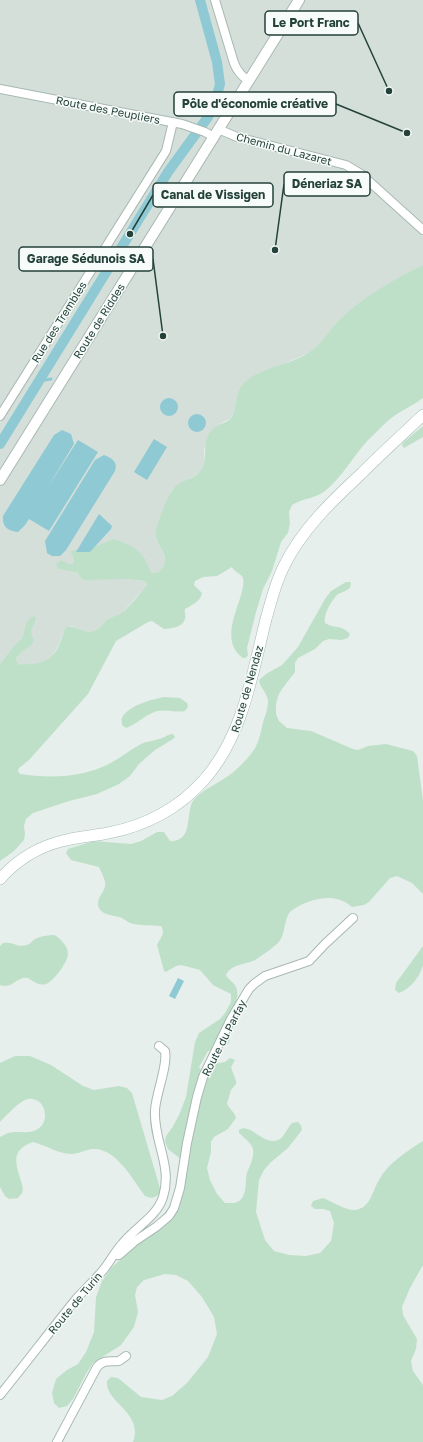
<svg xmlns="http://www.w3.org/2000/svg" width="423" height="1442" font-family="'Golos Text',sans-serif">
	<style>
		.built { fill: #d4dfda }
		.green { fill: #bfe0c8 }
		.water { fill: #8ec9d4 }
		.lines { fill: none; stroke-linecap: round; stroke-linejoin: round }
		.stream { stroke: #8ec9d4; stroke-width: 3 }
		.canal { stroke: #8ec9d4; stroke-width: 10 }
		.minor-casing { stroke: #a8b8b2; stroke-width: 10 }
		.tertiary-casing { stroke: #a8b8b2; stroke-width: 12 }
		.secondary-casing { stroke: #a4bbb3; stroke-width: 12 }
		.minor { stroke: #fff; stroke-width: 8 }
		.tertiary { stroke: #fff; stroke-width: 10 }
		.secondary { stroke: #fff; stroke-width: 11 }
		.labels { text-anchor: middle; stroke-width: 3; stroke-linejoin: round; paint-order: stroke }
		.street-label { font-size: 11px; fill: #24423a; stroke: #f7fbf9 }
		.leader { fill: none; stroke: #24423a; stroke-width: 1.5 }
		.callout-dot { fill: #24423a; stroke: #f7fbf9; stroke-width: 1.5 }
		.callout { fill: #f7fbf9; stroke: #24423a; stroke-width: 1.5 }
		.callout-label { font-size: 12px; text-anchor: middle; font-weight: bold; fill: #24423a }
	</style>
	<rect width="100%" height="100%" fill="#e6efeb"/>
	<path class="built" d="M0,0h423v265l-62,37 -25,21 -11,15 -14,14 -58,25 -14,12 -5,23 -4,7 -9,4 -17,26v14l-2,7 -3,3 -21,12 -6,5 -17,44 1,5 6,11 4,10 -1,6 -6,6 -7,1 -4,-4 -4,-12 -43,-13 -4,3 -14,3 -11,6 2,6 -1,2 -4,1 -8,-5v10h12l4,2 4,6 46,1 17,2 3,2 -3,6 -23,25 -14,6 -5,7 -9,5 -8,-1 -14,-5 -7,5 -6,15 -7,12 -8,5 -13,2 -12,-1 -2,-6 7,-7 8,-5 -1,-17 6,-8 -10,3 -4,14 -10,10 -12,16z"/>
	<path class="green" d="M423,265v133c-9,7 -19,11 -29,18 -10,7 -18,17 -27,25 -14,16 -25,36 -42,50 -10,8 -22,7 -33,14l-3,7 1,11 -2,10 -7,9 -9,29 -9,18 -7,23 -9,36 1,7 -2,3h-3c-30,-21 8,-66 -1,-82l-8,-6 -2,-3 -15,9 -14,1 -8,4 -1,4 8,8c-1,8 -10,12 -17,16 -1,3 1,7 0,10 -3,9 -13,9 -21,10l-12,-8 -4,1 -32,19 -28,53 -59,66 -10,8 -1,3 2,3c26,4 57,4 82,-7 14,-5 26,-16 39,-23 6,-3 12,-3 18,-5 5,-1 9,-5 14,-5l2,3 -2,2 -18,11 -16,14 -9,12 -11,8 -22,10 -28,7 -36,12 -7,6 -2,7 1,8 -1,6 -10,11 -14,10v-197l12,-16 10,-10 4,-14 4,-6 4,-2 2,2c-1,10 -9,10 -2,22l-3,6 -8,5 -7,7 2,6c18,1 34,-1 41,-19 3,-6 4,-13 7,-18 10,-2 19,7 28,4 7,-2 9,-8 14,-12 4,-2 8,-3 12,-5 6,-3 24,-24 27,-30l-3,-3 -17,-2 -43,1 -3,-2 -4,-6 -19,-3 -2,-5 5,-4 8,4h3l2,-2 -3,-10 3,-2c16,0 25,-5 39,-11 10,3 24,8 30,17 4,5 5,12 9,17l7,-1c15,-15 -1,-22 -4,-38 3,-12 12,-41 22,-49 7,-5 21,-8 25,-16 5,-10 1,-22 6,-33 6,-13 17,-11 23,-18 7,-10 3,-25 12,-34 17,-18 48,-18 68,-33 11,-8 17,-19 26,-29 24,-24 56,-42 86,-57z
		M423,426v11l-19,11 -1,-1 -1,-3 3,-3z
		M346,582h4l1,1 -1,5c-4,3 -8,4 -12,6 -6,6 -15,20 -13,29 9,6 16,1 25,11l-2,4 -7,2 -12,-1 -6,2 -8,8 -17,9 -3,5v9l-13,17 -4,7 -2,8v10l3,7 8,7 24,3 42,18 5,1 10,-4 18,-2 27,7 4,5 6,44v94l-11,-11 -15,-7 -7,2 -21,24 -5,3 -12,2c-15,-13 -33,-10 -49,-3 -4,2 -10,5 -13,8 -7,9 -4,23 -12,31 -7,6 -15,12 -23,17 -9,5 -23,3 -29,15 2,5 8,7 10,12 5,12 -5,26 -10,37 9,21 2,23 -18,27l-9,16 4,5 12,-8 10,-2 5,-4 5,2 -4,7 5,14v3l-5,6 -4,14c3,6 7,7 9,14l-8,11 -14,8 -3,5v10l-4,16 3,12 7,14 8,9c6,0 13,1 17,-5 5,-7 3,-17 5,-25 3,-8 7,-14 6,-24 -2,-7 -9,-11 -14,-16v-3c11,-8 24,16 39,10 6,-2 9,-12 14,-17l6,-1 3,3 1,5 -14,18 -18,15 -6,7 -5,10 -3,32 9,28 9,11 15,4 17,1 14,-3 11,-12 3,-18 -4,-12 -7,-2h-8l-4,-3 2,-5 10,-3c7,3 24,13 32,12 16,-2 17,-19 24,-30 10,-18 27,-28 44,-39v124l-13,23 -8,19 1,8 14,24 -1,10 -5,12 2,10 10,14v57h-290c11,-30 -28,-39 -26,-61l4,-4 7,1 23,19 21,3 10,-4 15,-13 21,-26 9,-23 -3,-17 -12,-20 -14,-16 -12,-6 -11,-1 -21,6 -7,7 -2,8 3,17 -4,15 -13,18 -28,18 -7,11 -13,25 -6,7 -8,2 -5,-5 -2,-10 4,-14 11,-9 11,-6 8,-12 8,-20 2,-35 6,-16 10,-14 27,-24 29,-34 18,-35 2,-6 -1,-4 -19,-15 -3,-7 1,-6 6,-8 7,-13 7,-18 9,-55 4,-9 21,-14 5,-6 6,-11v-8l-18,-9 -13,-15 -19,-5 -5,1 -10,6 -2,-1 -7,-26c3,-7 9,-11 4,-19 -10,-1 -22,0 -31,-3 -4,-2 -7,-5 -11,-6 -7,-2 -19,-2 -21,-12 -1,-9 9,-14 7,-23 -1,-5 -4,-10 -6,-15l-28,-7 -5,-7 2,-4 26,-8 37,3 10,-3 16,-9h7l6,9c24,1 15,-28 23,-40 7,-10 22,-16 32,-23 9,-5 25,-21 30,-30 5,-8 6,-19 9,-29 2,-5 4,-12 4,-17 0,-9 -9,-15 -9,-22l7,-6 16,-9 16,-18 27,-48 6,-8z
		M164,697l16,1 7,5 1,4 -3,4c-9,2 -18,-2 -28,0 -12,4 -20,13 -31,17l-4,-3c0,-3 -1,-5 0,-7 5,-12 31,-19 42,-21z
		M54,935c6,3 14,11 14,19 0,8 -15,28 -22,30 -11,3 -15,-8 -23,-6 -9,3 -14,11 -23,7v-39l3,-3c11,-2 14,5 24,2 3,-1 5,-4 8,-6 6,-3 13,-4 19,-4z
		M423,946c0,6 0,13 0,19 -4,13 -12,23 -24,28l-4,-3 1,-7z
		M15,1056h15l21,9 32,21 11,4 25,-4 8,2 5,5 28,95v5c-5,5 -8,6 -15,3 -12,-16 -29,-49 -53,-47 -7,1 -14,5 -21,5 -13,0 -25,-9 -38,-12 -22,8 -18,20 -12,39 1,3 3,8 1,12 -1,2 -3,3 -4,5l-9,1 -4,-3 -5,-9v-50c3,-1 5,-3 8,-4 10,-3 21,2 30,-4 13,-8 7,-33 -10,-30 -9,2 -21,16 -28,23v-59z"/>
	<path class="water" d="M160 407a9 9 0 1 1 18 0a9 9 0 1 1-18 0Z
		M188 423a9 9 0 1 1 18 0a9 9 0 1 1-18 0Z
		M62,430l9,4 3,10 -28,46 32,-50 20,12 -49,79 -20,-12 -4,6 -7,7c-10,-1 -16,-5 -15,-16l51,-81z
		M154,439l13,8 -20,33 -13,-8z
		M104,455c8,3 14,7 11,16l-49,79 -6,6h-8l-5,-3 -2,-12 50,-81z
		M99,514l13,12 -1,3 -21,23h-14z
		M178,978l6,3 -9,18 -6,-3z"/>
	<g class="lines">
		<path class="stream" d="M39,381l12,-2"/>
		<path class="canal" d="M0,444l168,-272 40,-55 8,-18 4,-15 -3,-22 -17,-62"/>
		<g class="minor-casing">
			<path id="minor" d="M215,0l19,63c3,8 7,13 15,18
				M0,89l182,35 23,8 9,5
				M218,129l19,8 109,28 15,9 62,56
				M0,416l166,-265 7,-29
				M114,1255h5l16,-14 21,-14 13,-11 5,-8 6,-20 7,-45 10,-46 6,-20 28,-58 18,-30 5,-5 11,-8 44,-15 16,-17 28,-26
				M0,1395c26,-32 51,-65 77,-97 9,-10 19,-19 27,-29 6,-8 11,-17 18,-25 12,-16 35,-27 41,-47 10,-31 -10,-57 -8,-87 1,-17 13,-44 10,-59l-6,-5
				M57,1442l40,-75c7,-8 13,-5 22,-6l7,-5"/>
		</g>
		<g class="tertiary-casing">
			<path id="tertiary" d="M0,480l299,-480"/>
		</g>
		<g class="secondary-casing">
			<path id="secondary" d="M0,879c16,-18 38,-32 62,-38 15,-4 31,-5 46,-8 37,-7 71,-25 96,-53 39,-44 48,-105 62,-161 5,-17 9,-35 17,-51 18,-38 49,-67 79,-95 20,-20 41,-39 61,-58"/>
		</g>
		<use href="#minor" class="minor"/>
		<use href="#tertiary" class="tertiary"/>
		<use href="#secondary" class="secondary"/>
	</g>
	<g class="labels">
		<g class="street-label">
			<text transform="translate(108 110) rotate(11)" y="4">Route des Peupliers</text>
			<text transform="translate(284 149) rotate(15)" y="4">Chemin du Lazaret</text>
			<text transform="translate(99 321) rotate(-58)" y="4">Route de Riddes</text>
			<text transform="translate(59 322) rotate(-58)" y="4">Rue des Trembles</text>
			<text transform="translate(247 689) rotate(-74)" y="4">Route de Nendaz</text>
			<text transform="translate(224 1038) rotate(-63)" y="4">Route du Parfay</text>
			<text transform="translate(75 1303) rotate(-50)" y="4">Route de Turin</text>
		</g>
	</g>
	<path class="leader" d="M389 91L358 23M407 133L336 104M275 250L284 184M130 234L153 195M163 336L153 259"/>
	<g class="callout-dot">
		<circle cx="389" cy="91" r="4"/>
		<circle cx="407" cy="133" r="4"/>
		<circle cx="275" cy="250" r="4"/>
		<circle cx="130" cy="234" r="4"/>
		<circle cx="163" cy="336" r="4"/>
	</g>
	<g class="callout">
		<rect x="265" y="11" width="93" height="24" rx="4"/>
		<rect x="174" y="92" width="162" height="24" rx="4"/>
		<rect x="284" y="172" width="86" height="24" rx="4"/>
		<rect x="153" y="183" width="120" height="24" rx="4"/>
		<rect x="19" y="247" width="134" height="24" rx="4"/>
	</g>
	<g class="callout-label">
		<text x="311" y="27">Le Port Franc</text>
		<text x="255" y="108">Pôle d'économie créative</text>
		<text x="327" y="188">Déneriaz SA</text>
		<text x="213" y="199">Canal de Vissigen</text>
		<text x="86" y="263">Garage Sédunois SA</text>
	</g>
</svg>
